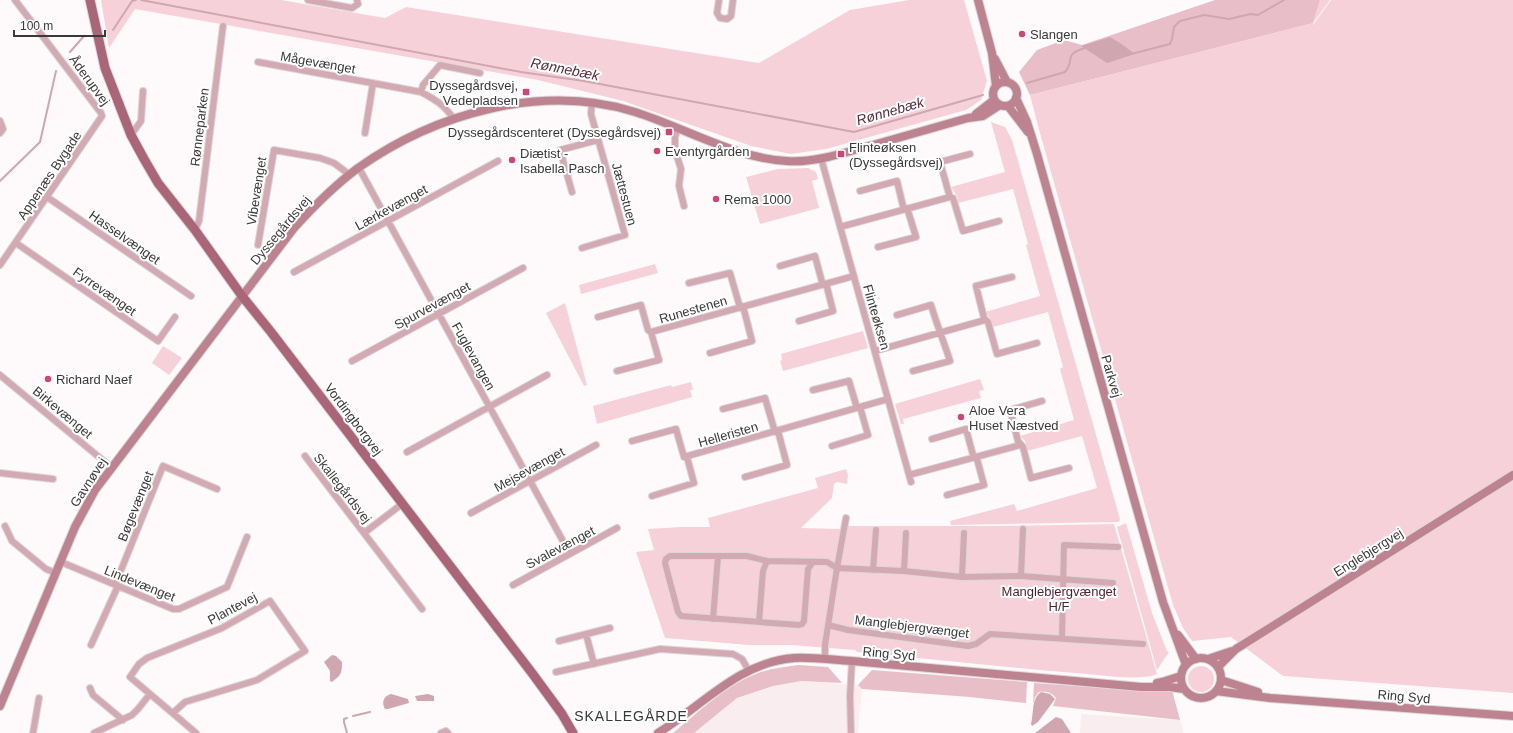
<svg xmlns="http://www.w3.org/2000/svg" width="1513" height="733" font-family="Arial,sans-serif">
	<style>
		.built { fill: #faedf0 }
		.green { fill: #f7d1d9 }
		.forest { fill: #e8bec8 }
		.water { fill: #d0a7b0 }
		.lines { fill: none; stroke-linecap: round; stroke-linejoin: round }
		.stream { stroke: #d0a7b0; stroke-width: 2 }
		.street-casing { stroke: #dbd7d8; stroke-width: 8 }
		.secondary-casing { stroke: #dbd7d8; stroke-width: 10 }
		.primary-casing { stroke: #dbd7d8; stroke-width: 11 }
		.street { stroke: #d3aab4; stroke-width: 6 }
		.secondary { stroke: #bd8391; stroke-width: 8 }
		.primary { stroke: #ab6578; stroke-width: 9 }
		.poi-dot { fill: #d14475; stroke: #fff; stroke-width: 1.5 }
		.labels { text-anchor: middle; stroke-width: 4; stroke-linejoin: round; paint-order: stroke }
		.poi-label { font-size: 13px; fill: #3a3839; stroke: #fff; text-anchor: start }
		.street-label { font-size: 13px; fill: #3a3839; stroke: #fff }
		.park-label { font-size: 13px; fill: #511e2e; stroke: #fff }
		.water-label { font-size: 14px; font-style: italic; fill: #5e2939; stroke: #fff }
		.neighbourhood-label { font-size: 14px; letter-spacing: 1px; fill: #3a3839; stroke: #fff }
	</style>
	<rect width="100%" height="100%" fill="#fefafb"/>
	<path class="built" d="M801,681l57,4 4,4 -4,44h-164l43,-35 36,-12z
		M1081,714l99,6 4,13h-104z"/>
	<path class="green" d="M101,0h180l104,18 21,-11 353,56 91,-53 59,-10h55l23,81 -6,19 -15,10 -140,39 -35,5 -40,-8 -128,-45 -85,-21 -403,-71 -26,39z
		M1320,0h10l-17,23v2l18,-25h182v693l-230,-17 -52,-39 -39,4 -9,-13 -10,-23 -135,-479 -8,-31 283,-72z
		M991,122l14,5 7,13 108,379 -1,3 -168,3 -1,-4 64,-17 3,7 80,-23 -15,-52 -55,15 -2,-10 -5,-5 54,-16 -14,-51 3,-2 -15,-55 -55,15 -3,-9 -5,-6 55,-16 -14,-51 2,-1 -15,-55 -55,14v-5l-7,-11 54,-15z
		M808,168l8,4 2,7 -6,2 7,27 -59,16 -14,-47 32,-8z
		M655,264l3,9 -77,21 -2,-9z
		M565,303l22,82 -3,1 -38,-73z
		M863,331l5,17 -85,23 -3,-10 2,-1 -1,-6z
		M163,346l19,12 -13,17 -17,-12z
		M980,379l4,11 -5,1 2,7 -78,21 1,5h-3l-6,-20z
		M691,382l2,8h-3l2,7 -95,27 -4,-18 78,-21 1,2z
		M846,469l2,6 -1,9 -10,-2 -3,2 -2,14 -31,30 39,1 9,-3h147l118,-2 43,150c-19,8 -61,0 -82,-1 -72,-6 -145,-14 -218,-21l-2,-2 -64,-5h-42l-84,-7 -29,-86 18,-2 -6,-21 33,-2h29l-2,-9 110,-30 -3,-10z
		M1126,523l26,90 15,38 2,1 -12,18 -40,-143z
		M1188 679a13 13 0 1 1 26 0a13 13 0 1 1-26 0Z"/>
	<path class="forest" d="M1215,0h105l-7,23 -283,72 -11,-23 18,-22 27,-10 18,5z
		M798,665l30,2 14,16 -41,-2 -28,5 -36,12 -43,35h-21c28,-23 54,-49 88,-61 12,-4 25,-5 37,-7z
		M872,670l155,12 -1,21 -56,-6 -108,-8 -4,-4z
		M1034,683l112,8 26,-1 8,30 -127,-14 3,-8c-5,-6 -9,-7 -17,-6l-4,5 -2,7z"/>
	<path class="water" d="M1110,37l10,6 15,11 -28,9 -26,-17z
		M332,655l4,1 6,6c0,12 -1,13 -10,20l-2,-1v-10l-6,-9z
		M1041,692l9,2 5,5 -17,23 -6,4 -1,-2c3,-11 0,-25 10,-32z
		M391,694l17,5 1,4 -21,6h-3c-4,-7 -1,-13 6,-15z
		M428,694l6,2v5h-17l-2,-5z
		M1056,717l6,2 9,14h-36z"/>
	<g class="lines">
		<path class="stream" d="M141,0l380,72 63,9 270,51 129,-37
			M113,30l19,-29 4,-1
			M70,52l14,-16
			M1131,54l39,-10 2,-5 2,-12 6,-6 24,-6 25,4 22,-5 7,1 26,-15
			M1027,83l38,-11c11,-13 -3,-17 20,-24
			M0,181l40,-39 16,-71
			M353,716l17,-4
			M347,718l-3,1v3l3,11"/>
		<g class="street-casing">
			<path id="street" d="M308,0l44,8 6,-4 -1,-4
				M719,0l-2,13 3,5 7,1 4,-3 2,-16
				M258,62l163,30c15,8 23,13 33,27
				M421,92l2,-7 17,-20 40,8
				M0,121l3,8 -3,4
				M678,128l-3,9v13l6,19 -2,17 5,20
				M365,133l8,-50
				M131,135l10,-14 2,-30
				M970,154l-30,8 9,32 1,3 3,1 10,33 36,-10
				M821,158l90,324
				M359,168l211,386
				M860,191l37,-10 6,25 5,5 8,26 -38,10
				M572,192l-12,-42 38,-10
				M47,197l144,99
				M840,227l110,-30
				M195,230l4,-9 24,-195
				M16,243l142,98 17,-24
				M258,245l16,-95 46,8 14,5 16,12
				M582,248l43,-13 -34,-121 1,-12
				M0,265l102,-149 -1,-3 -86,-113
				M780,266l35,-10 7,26 5,5 6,24 -34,10
				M294,272l204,-111
				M1012,277l-36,9 8,32 4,4 9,32 40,-11
				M689,283l41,-10 9,31 5,6 8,31 -42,12
				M897,315l34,-10c6,20 13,37 19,56l-37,10
				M598,317l43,-12 7,25 3,2 203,-56
				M875,351l110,-31
				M352,361l171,-93
				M617,371l42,-11 -8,-28
				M0,375l111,92
				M813,390l36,-9 8,27
				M1042,401l-32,9 8,31 5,6 8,31 38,-10
				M723,409l42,-11 10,34
				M932,439l34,-10 7,26 4,4 7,26 -37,10
				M632,441l44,-12 8,28 204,-58
				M832,446l36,-11 -8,-28
				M407,452l140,-77
				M305,456l117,153
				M0,473l53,6
				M909,475l111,-30
				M745,477l42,-12 -9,-34
				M652,496l42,-13 -7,-26
				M471,513l125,-68
				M5,526l7,15 34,28 10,4
				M364,533l38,-29
				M61,562l112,47h6l48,-22 20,-50
				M813,562l-5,7 -4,52 -2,3 -3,1 -118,-9 -3,-4 -13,-49 1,-4 4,-3h77l20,5 60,1 10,6 67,3 58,6 59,-1 92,7
				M873,570l3,-40
				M904,571l2,-38
				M1021,576l2,-47
				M962,577l2,-44
				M115,585l48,-119 54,23
				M513,585l104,-57
				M713,619l5,-63
				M759,622l4,-51 4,-10
				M828,625l20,5 120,16 8,-2 14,-10 153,10
				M586,634l8,30
				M1062,638l2,-93 54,2
				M559,641l51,-13
				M91,645l27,-59
				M825,659v-14l12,-77 9,-50
				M556,672l104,-23 73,5 9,5 7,12
				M90,688l3,7 30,25
				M173,713l12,-11 72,-22 48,-29 -35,-50 -48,27 -75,30 -8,6 -9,13 66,56
				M33,733l6,-35
				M94,733l38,-18 6,-6 12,-15
				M441,733l5,-2 2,2
				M851,733l-1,-37 2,-35"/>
		</g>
		<g class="secondary-casing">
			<path id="secondary" d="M978,0l14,53 4,33
				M995,59l12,23
				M993 94a12 12 0 1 1 24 0a12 12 0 1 1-24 0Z
				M1016,98l11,24 10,32 126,448 23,63
				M1008,106l20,26
				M976,114l18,-14
				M1178,635l18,24
				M1181 678a20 20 0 1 1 40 0a20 20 0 1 1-40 0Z
				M1208,659l24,-8
				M1218,667l18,-18 8,-5 269,-169
				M1221,680l37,12
				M1157,683l5,-1 19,-6
				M1216,691l54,7 243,18
				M0,706l75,-179 20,-37 199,-262c20,-22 41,-43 64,-60 78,-55 184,-85 277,-56 48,15 102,47 152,49 29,2 59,-9 86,-16 32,-9 63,-18 95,-27l15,-2 17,-11
				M658,733c44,-27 81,-71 136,-75 19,-1 39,2 58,3l289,26h29l14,2"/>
		</g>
		<g class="primary-casing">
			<path id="primary" d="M90,0l15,68 26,67 13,24 14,24 37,47 47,66 29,36 261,341 30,41 11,19"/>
		</g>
		<use href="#street" class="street"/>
		<use href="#secondary" class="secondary"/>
		<use href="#primary" class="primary"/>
	</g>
	<g class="poi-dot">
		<circle cx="1022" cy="34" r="4"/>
		<rect x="522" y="88" width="8" height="8" rx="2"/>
		<rect x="665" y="128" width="8" height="8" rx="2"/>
		<circle cx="657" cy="151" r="4"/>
		<rect x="837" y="150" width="8" height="8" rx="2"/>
		<circle cx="512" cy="160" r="4"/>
		<circle cx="716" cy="199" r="4"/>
		<circle cx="48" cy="379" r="4"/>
		<circle cx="961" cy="417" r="4"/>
	</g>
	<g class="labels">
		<g class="poi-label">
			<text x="1030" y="39">Slangen</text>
			<text x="518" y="90" text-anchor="end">Dyssegårdsvej,<tspan x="518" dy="15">Vedepladsen</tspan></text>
			<text x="661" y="137" text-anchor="end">Dyssegårdscenteret (Dyssegårdsvej)</text>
			<text x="849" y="152">Flinteøksen<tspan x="849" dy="15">(Dyssegårdsvej)</tspan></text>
			<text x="665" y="156">Eventyrgården</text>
			<text x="520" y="158">Diætist -<tspan x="520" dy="15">Isabella Pasch</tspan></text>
			<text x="724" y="204">Rema 1000</text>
			<text x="56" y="384">Richard Naef</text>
			<text x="969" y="415">Aloe Vera<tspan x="969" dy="15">Huset Næstved</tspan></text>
		</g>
		<g class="street-label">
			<text transform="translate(318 62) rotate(10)" y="5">Mågevænget</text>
			<text transform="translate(90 80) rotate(54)" y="5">Åderupvej</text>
			<text transform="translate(199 127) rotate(-83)" y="5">Rønneparken</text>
			<text transform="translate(49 175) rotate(-56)" y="5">Appenæs Bygade</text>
			<text transform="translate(256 191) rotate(-81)" y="5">Vibevænget</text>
			<text transform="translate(625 194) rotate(75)" y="5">Jættestuen</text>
			<text transform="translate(391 207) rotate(-29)" y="5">Lærkevænget</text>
			<text transform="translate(280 230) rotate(-50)" y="5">Dyssegårdsvej</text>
			<text transform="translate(125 237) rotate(35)" y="5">Hasselvænget</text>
			<text transform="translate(105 291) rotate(35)" y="5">Fyrrevænget</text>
			<text transform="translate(432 305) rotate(-29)" y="5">Spurvevænget</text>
			<text transform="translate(693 309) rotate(-16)" y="5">Runestenen</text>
			<text transform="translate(877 317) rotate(74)" y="5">Flinteøksen</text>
			<text transform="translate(474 356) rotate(61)" y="5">Fuglevangen</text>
			<text transform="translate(1112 376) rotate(74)" y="5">Parkvej</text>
			<text transform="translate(63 412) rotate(40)" y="5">Birkevænget</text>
			<text transform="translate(354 419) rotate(53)" y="5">Vordingborgvej</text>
			<text transform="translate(728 434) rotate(-16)" y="5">Helleristen</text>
			<text transform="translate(529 469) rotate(-29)" y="5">Mejsevænget</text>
			<text transform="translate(88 482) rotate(-57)" y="5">Gavnøvej</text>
			<text transform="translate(343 488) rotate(52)" y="5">Skallegårdsvej</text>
			<text transform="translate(135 506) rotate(-68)" y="5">Bøgevænget</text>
			<text transform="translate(560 547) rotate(-28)" y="5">Svalevænget</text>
			<text transform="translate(1368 552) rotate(-32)" y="5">Englebjergvej</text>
			<text transform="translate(140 583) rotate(22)" y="5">Lindevænget</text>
			<text transform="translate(232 608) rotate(-28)" y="5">Plantevej</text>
			<text transform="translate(912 626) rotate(7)" y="5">Manglebjergvænget</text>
			<text transform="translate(889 653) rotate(5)" y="5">Ring Syd</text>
			<text transform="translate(1404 696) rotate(5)" y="5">Ring Syd</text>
		</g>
		<g class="park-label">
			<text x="1059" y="596">Manglebjergvænget<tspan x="1059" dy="15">H/F</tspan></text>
		</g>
		<g class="water-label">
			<text transform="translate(565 69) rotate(11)" y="5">Rønnebæk</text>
			<text transform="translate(890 111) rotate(-16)" y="5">Rønnebæk</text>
		</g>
		<g class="neighbourhood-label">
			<text x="631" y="721">SKALLEGÅRDE</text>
		</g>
	</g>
	<path d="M14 30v6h91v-6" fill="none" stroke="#3a3839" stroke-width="2"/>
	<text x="20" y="30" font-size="12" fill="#3a3839" stroke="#ffffff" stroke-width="3" paint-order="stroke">100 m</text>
</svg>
